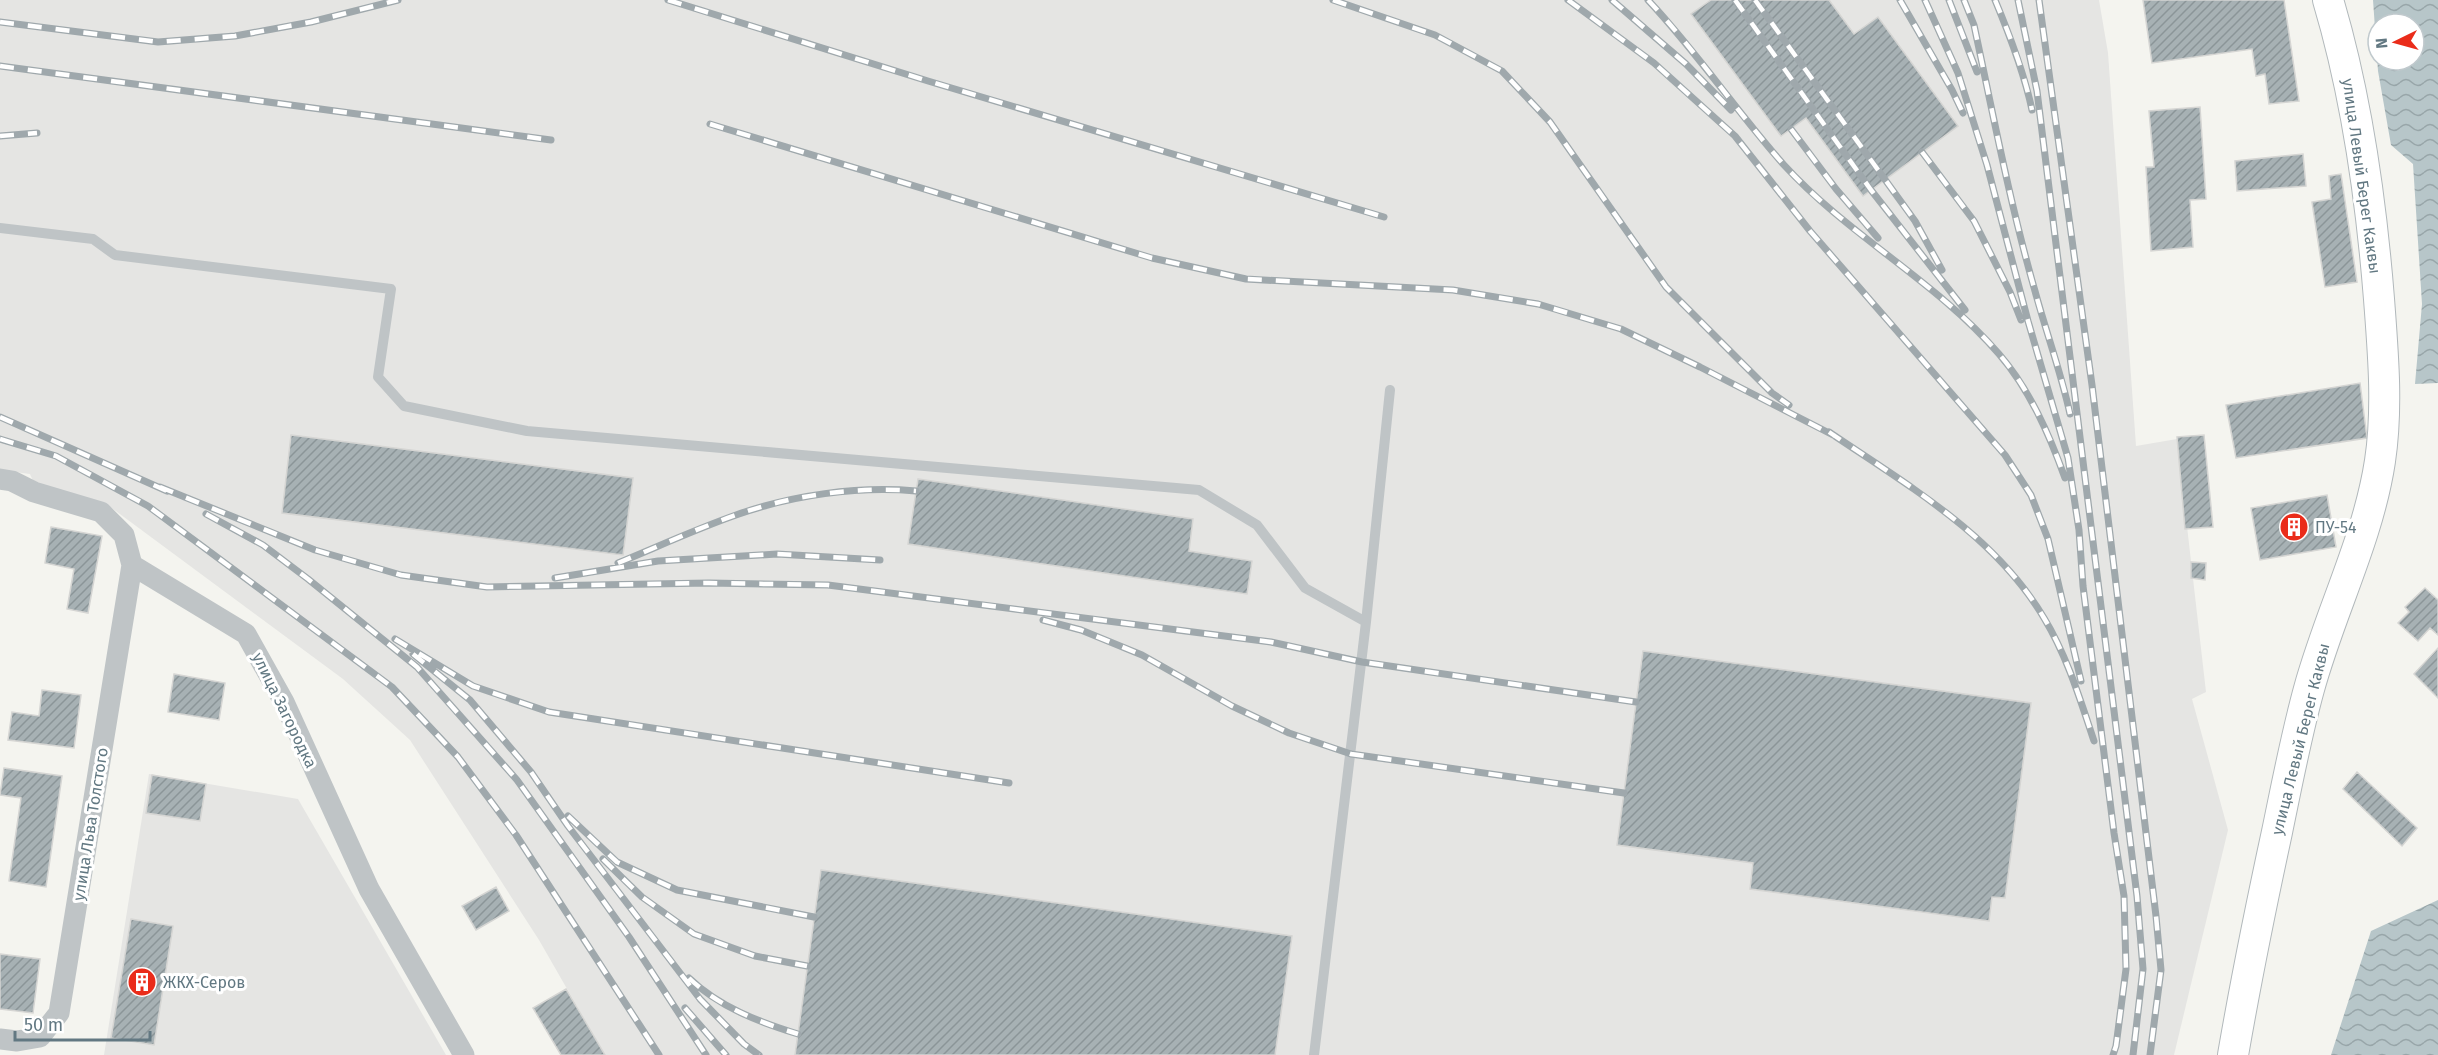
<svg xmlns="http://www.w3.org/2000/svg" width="2438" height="1055" font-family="'Fira Sans',sans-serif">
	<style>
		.built { fill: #e5e5e3 }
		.water { fill: url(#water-waves); fill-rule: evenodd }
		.building { fill: url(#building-hatch); stroke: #d5d5d3; stroke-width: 1.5 }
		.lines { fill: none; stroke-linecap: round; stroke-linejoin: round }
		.secondary-casing { stroke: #b1b8bb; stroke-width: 32 }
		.service { stroke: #bfc4c6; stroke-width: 10 }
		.minor { stroke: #bfc4c6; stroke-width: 21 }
		.secondary { stroke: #fff; stroke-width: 30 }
		.rail-casing { stroke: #9fa8ac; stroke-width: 7 }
		.rail { stroke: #fff; stroke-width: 4.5; stroke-dasharray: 14; stroke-linecap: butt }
		.labels { text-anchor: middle; stroke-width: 6; stroke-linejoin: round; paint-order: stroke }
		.street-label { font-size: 16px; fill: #627882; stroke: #fff }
		.poi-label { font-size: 16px; fill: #627882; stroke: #fff; text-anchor: start }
	</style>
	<defs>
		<pattern id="water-waves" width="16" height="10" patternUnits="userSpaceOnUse" patternTransform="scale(1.5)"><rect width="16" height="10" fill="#b7c6c9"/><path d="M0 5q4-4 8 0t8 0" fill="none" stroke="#98a6a9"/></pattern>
		<pattern id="building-hatch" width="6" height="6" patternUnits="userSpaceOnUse" patternTransform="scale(1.5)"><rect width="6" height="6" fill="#a7b1b4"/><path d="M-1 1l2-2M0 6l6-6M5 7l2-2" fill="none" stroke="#8b9598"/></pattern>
	</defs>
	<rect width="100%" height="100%" fill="#f4f4ef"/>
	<path class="built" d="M0,0h2099l9,53 28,393 41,-7 29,253 -14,7 36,131 -54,225h-1569l-66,-115 -129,-200 -67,-61 -238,-176 -71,-20 -4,-9 -30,-4z
		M149,774l149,25 148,256h-342z"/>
	<path class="water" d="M2373,0h65v383l-23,1 7,-80 -9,-140 -22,-19 -13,-74zM2378,24h36v36h-36z
		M2438,900v155h-107l40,-124z"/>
	<path class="building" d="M1711,0h118l25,34 24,-17 80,109 -95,70 -57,-78 -25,18 -90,-122z
		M2143,0h141l15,101 -30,3 -4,-30 -9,2 -4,-27 -100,14z
		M2200,107l6,92 -16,1 3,47 -42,4 -5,-84h8l-5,-56z
		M2303,154l3,32 -69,5 -2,-30z
		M2341,174l16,108 -32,5 -13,-85 19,-3 -2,-23z
		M2360,383l7,55 -131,20 -10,-53z
		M291,435l342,43 -10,77 -341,-42z
		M2204,435l9,92 -28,2 -8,-92z
		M918,479l275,40 -4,32 63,10 -5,33 -339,-50z
		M2327,495l9,52 -76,13 -9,-52z
		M51,527l51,9 -14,77 -21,-4 7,-40 -29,-6z
		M2191,562l15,1 -1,17 -14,-2z
		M2425,588l13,12v35l-8,-7 -12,13 -20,-18 11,-11 -4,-5z
		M2438,648v50l-24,-24z
		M1643,651l388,52 -26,195 -13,-1 -3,24 -239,-32 3,-26 -136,-18z
		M174,674l51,9 -6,37 -51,-8z
		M42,690l39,5 -7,53 -66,-8 4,-28 27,4z
		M4,768l58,8 -16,111 -37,-6 12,-83 -21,-3z
		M2357,772l60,56 -15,18 -59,-57z
		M152,775l54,9 -6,37 -54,-8z
		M821,870l471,66 -17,119h-480z
		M496,887l13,24 -33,19 -14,-24z
		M131,919l42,7 -19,119 -43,-7z
		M0,954l40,5 -7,54 -33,-4z
		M566,989l39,66h-44l-28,-47z"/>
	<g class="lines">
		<g class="secondary-casing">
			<path id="secondary" d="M2233,1055c13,-75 28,-149 44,-223 10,-48 19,-96 32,-143 21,-77 59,-149 71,-228 8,-53 3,-109 -1,-162 -8,-101 -22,-202 -51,-299"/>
		</g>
		<path class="service" d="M0,228l93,11 22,16 276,34 -13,88 26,29 123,25 672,59 58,35 48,63 61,34
			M1314,1055l52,-433 24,-232"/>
		<path class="minor" d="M0,479l12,2 22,11 67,20 23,23 8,30 114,69 38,68 85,187 95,166
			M0,1039l17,2 23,-4 19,-24 73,-448"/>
		<use href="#secondary" class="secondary"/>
		<g class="rail-casing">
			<path id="rail" d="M668,0l260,81 456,136
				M1333,0l102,35 67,36 48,51 116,165 106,106 17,12
				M1568,0l86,63 81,73 75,95 195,224 26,40 17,44 33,142
				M1612,0l74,64 45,46
				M1648,0c49,52 89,112 136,165 65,71 152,116 215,189 31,36 50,80 66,124
				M1735,0l136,190 94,120
				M1755,0l160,221 27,49
				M1900,0l52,90 11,23
				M1925,0l33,73 29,92 41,156 40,137 11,72 4,56 31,247 10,63 2,73 -10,77 -3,9
				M1949,0l28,72
				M1964,0l10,25c19,89 36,179 61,266 11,41 26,81 35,123
				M1995,0c15,36 29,72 37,110
				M2018,0l19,91 100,805 6,73 -10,86
				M2039,0l53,385 64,531 5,54 -11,85
				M0,22l158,20 77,-6 76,-14 87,-22
				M0,66l551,74
				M710,124l442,134 94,21 207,11 85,14 83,25 79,38 135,69
				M1791,129l45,60 42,49
				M0,136l37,-3
				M1922,152l52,69 36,71 11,28
				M0,417l167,74
				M1829,432c78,53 166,103 215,186 23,38 36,81 50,123
				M0,439l56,17 92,50 244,181 66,70 58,78 143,220
				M160,487l155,63 86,25 86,12 222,-4 119,2 443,57 91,20 274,40
				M206,514l57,31 45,34 109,88 100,113 112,157 77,118
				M618,563c39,-16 78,-34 118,-48 56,-20 121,-29 180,-24
				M555,578l103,-17 119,-7 103,6
				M1043,620l38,10 61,25 90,51 57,27 62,21 273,39
				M395,639l78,47 76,26 460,71
				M413,654l57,46 61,72 37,54 132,173 44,45 15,11
				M568,816l49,46 60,28 137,27
				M603,859l39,38 52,37 61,22 52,10
				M689,978c30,29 70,44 109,56
				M685,1008l41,47"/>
		</g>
		<use href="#rail" class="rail"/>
	</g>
	<defs>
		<g id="building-disc" transform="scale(1.5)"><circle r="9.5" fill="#ea2c1a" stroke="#fff"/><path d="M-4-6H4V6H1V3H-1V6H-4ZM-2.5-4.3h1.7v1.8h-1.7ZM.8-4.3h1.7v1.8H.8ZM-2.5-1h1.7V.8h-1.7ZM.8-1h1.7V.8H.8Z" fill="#fff"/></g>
	</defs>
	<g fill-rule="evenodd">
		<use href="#building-disc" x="2294" y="527"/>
		<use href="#building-disc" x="142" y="982"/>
	</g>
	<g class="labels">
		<g class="street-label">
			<text transform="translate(2362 176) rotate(82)" y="6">улица Левый Берег Каквы</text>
			<text transform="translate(285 710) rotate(64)" y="6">улица Загородка</text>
			<text transform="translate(2300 739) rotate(-76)" y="6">улица Левый Берег Каквы</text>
			<text transform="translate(90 824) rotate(-81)" y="6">улица Льва Толстого</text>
		</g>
		<g class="poi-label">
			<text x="2315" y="533">ПУ-54</text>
			<text x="163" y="988">ЖКХ-Серов</text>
		</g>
	</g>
	<g transform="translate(2396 42) rotate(265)"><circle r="28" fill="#ffffff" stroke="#c0c9cd" stroke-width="1.5"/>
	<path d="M0-4.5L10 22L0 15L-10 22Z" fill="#ea2c1a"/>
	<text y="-9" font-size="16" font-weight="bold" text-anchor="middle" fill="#627882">N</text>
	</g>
	<path d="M15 1031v9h135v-9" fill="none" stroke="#627882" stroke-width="3"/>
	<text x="24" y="1031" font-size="18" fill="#627882" stroke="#ffffff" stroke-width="4.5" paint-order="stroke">50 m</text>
</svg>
